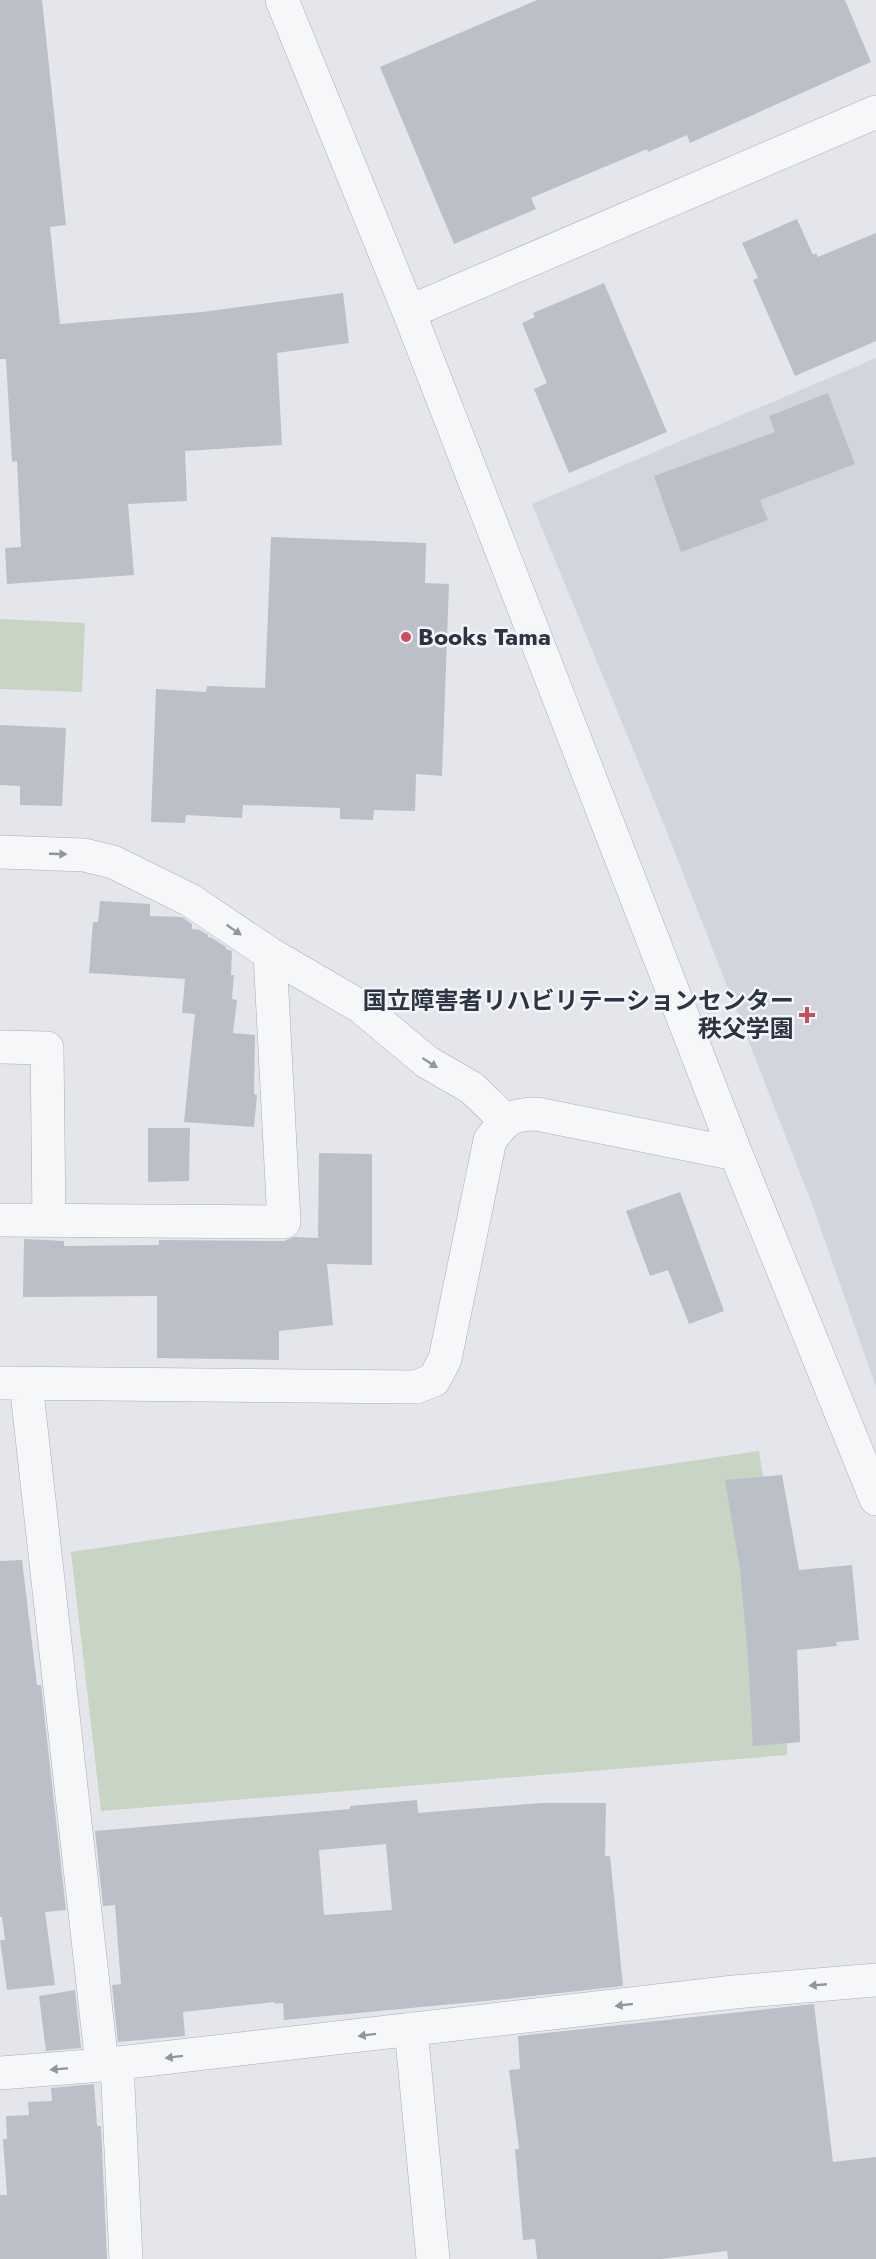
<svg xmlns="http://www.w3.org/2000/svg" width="876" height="2259" font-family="Jost,'Noto Sans JP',sans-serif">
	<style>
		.built { fill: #d2d5dd }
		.green { fill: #c8d5c5 }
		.building { fill: #bbbfc8; fill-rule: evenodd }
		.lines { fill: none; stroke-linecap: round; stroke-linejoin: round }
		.minor-casing { stroke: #a9adb5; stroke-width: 34 }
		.minor { stroke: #f6f7f9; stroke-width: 33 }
		.oneway { fill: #91959e }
		.poi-dot { fill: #cb4e5b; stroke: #f3f5f8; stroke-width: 2 }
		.labels { text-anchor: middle; stroke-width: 5; stroke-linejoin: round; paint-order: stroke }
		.poi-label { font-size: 24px; font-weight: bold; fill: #2c3343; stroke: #f3f5f8; text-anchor: start }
	</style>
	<rect width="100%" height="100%" fill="#e4e6eb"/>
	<path class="built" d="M876,358v1029l-64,-183 -147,-377 -133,-323z"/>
	<path class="green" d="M0,619l85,4 -3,69 -82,-3z
		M759,1451l4,26 19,-2 18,103 -10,1 7,71 3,92 -13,1v12l-686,56 -30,-259z"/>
	<path class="building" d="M0,0h42l24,225 -16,2 10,97 142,-12 141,-19 6,50 -72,10 5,92 -97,6 2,50 -59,3 6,71 -127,9 -2,-36 16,-1 -4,-86 -5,1 -6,-103h-6z
		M537,0h308l26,62 -181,81 -3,-8 -39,17 -1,-3 -116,49 5,11 -82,35 -74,-177z
		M797,219l16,36 3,-2 2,4 58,-24v108l-81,35 -42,-96 5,-2 -16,-35z
		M604,283l63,149 -98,41 -35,-84 13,-6 -25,-60 13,-6 -2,-4z
		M828,393l27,71 -95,36 8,20 -87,32 -27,-76 121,-44 -6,-16z
		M271,537l155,6 -1,40 24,1 -7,192 -26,-2 -1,37 -41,-1 -1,10 -33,-1v-11l-97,-3 -1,13 -56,-3 -1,8 -34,-1 5,-133 50,3 1,-6 58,2z
		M0,725l66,3 -4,78 -42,-1v-19l-20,-1z
		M100,901l50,3v12l32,1 10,7v5l8,1 8,5v2l4,1 14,9v2l6,2 -1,24h3l-2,24 5,1 -4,33 22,2 -1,59 3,1 -3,32 -70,-5 11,-108 -13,-1 3,-34 -96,-6 4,-51h5z
		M148,1128h42l-1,53 -41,1z
		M319,1153l53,1v111l-45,-1 6,61 -54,6v29l-122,-2v-62l-134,1 1,-58 40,2v5l95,-1v-5l125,1 10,-4 24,1z
		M680,1192l44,119 -35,13 -21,-54 -18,6 -24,-65z
		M782,1475l17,95 53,-5 7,75 -23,2 1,4 -40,4 3,92 -47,4 -5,-88 -8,-89 -15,-89z
		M22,1560l15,125h4l25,225 -21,2 10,73 -48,5 -7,-50h5l-3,-23h-2v-356z
		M417,1800l1,13 123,-10h65l-1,53h5l13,130 -117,13 -222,21 -1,-17 -8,1v-2l-92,10 2,24 -67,6 -6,-57 9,-1 -6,-79 -12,1 -8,-75 255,-22v-3zM386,1844l6,66 -68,5 -5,-65z
		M75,1990l6,58 -35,3 -7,-55z
		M814,2004l19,158 43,-5v102h-148l-1,-8 -66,8h-124l-2,-20 -12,1 -8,-91h4l-10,-79 11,-1 -2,-33z
		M94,2084l3,42h4l6,133h-107v-64h7l-4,-56h4l-1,-23 23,-1 -1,-13 24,-1 -1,-13z"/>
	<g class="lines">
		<g class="minor-casing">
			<path id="minor" d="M282,0l127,312 327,842 140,345
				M409,312l467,-200
				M0,852l84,3 29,7 77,38 80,54 91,53 66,55 45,26 33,32
				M0,1047l47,1 2,173
				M0,1220l284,2 -14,-268
				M0,1383l416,4 18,-7 11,-21 45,-219c16,-21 21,-26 47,-26l199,40
				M26,1383l76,682
				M411,2029l22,230
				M117,2063l9,196
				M0,2073l102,-8 632,-73 142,-12"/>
		</g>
		<use href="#minor" class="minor"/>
	</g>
	<defs><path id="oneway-solid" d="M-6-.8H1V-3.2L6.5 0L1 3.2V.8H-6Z" transform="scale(1.5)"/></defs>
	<g class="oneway">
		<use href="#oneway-solid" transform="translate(58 854) rotate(2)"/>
		<use href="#oneway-solid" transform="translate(234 930) rotate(35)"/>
		<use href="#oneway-solid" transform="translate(430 1063) rotate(33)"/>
		<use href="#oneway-solid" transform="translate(818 1985) rotate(175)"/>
		<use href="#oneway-solid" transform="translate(624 2005) rotate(173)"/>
		<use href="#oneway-solid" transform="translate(367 2035) rotate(173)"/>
		<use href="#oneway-solid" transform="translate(174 2057) rotate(173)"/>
		<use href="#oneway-solid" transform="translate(59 2069) rotate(176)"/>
	</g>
	<g class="poi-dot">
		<circle cx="406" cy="637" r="6"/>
		<path d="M804 1006h6v6h6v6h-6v6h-6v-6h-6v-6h6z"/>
	</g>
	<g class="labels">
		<g class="poi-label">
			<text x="418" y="645">Books Tama</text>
			<text x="794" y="1009" text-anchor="end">国立障害者リハビリテーションセンター<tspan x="794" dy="28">秩父学園</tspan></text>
		</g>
	</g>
</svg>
